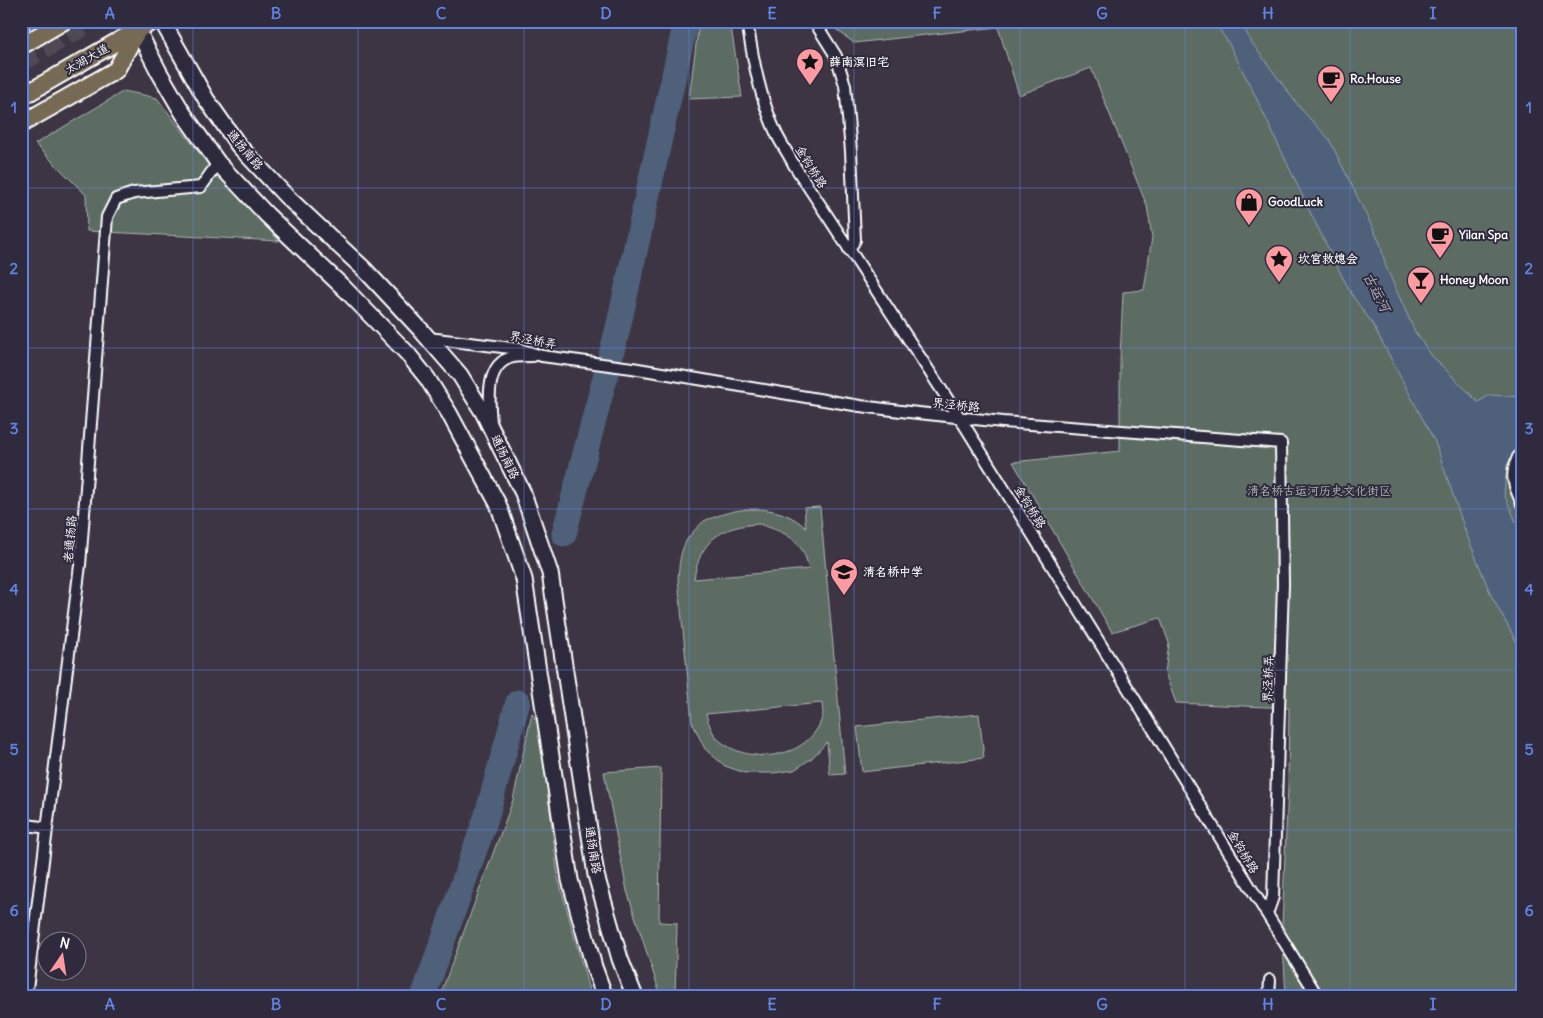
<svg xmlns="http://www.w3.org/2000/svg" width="1543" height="1018" font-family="Delius,'LXGW WenKai TC',sans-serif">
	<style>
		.green { fill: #5c6c63; stroke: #aeb6b1; fill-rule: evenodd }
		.water { fill: #4f607a; stroke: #95a0af }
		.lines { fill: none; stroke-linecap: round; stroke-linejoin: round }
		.river { stroke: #4f607a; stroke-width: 25 }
		.trunk-tunnel { stroke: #504957; stroke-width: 18; stroke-dasharray: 18 9; stroke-linecap: butt }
		.minor-casing { stroke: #fff; stroke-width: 14 }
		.secondary-casing { stroke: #fff; stroke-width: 19 }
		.primary-casing { stroke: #fff; stroke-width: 20 }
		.minor { stroke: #2f2a3d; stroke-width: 10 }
		.secondary { stroke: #2f2a3d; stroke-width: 15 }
		.primary { stroke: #776a54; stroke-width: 16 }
		.grid { fill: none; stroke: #6183e4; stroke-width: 1; stroke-opacity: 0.55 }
		.labels { text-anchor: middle; stroke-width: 4; stroke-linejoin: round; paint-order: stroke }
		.street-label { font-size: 12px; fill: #fff; stroke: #2f2a3d }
		.poi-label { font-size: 12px; font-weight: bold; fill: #fff; stroke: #2f2a3d; text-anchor: start }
		.park-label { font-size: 12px; fill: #aeb6b1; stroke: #2f2a3d }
		.water-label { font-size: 14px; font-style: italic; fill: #b0b7c3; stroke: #2f2a3d }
		.neatline { fill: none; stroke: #6183e4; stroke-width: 2 }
		.grid-label { font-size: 16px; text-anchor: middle; font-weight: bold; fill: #6183e4 }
	</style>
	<rect width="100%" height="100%" fill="#3d3544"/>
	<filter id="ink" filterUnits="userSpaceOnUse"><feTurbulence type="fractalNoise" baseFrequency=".02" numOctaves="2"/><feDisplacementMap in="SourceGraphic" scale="10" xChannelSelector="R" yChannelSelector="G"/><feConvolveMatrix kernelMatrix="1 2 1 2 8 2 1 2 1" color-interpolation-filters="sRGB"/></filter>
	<g filter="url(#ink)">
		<path class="green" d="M699,21h31l12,76 -53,2z
			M825,21h697v976h-236l-4,-71 6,-139 1,-79 -113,-5 -11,-30 4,-30 -9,-25 -48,14 -99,-170 107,-11v-91l3,-68 21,-2 8,-53 -5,-31 -56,-138 -72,27 -21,-68 -144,16z
			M124,91l33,7 40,52 82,91 -192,-10 -1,-36 -51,-51z
			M820,507l25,267 -15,1 -3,-33 -15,16 -18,12 -21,3h-28l-20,-7 -20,-17 -13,-27 -14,-143c1,-13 2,-29 10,-41 4,-5 11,-13 16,-17 3,-2 8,-3 11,-4 29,-12 67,-12 91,11l-2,-20zM759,524c27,9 43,14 50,45l-115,10c6,-39 27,-53 65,-55zM822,703c0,5 2,11 0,15 -13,41 -71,48 -102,23 -8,-7 -11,-17 -14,-27z
			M532,713l8,14 18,150 33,120h-96l-53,-7 71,-190z
			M979,714l5,44 -122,14 -5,-45z
			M661,768l-2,154 18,1 -2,74h-14l-34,-106 -23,-119z"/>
		<path class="water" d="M1214,21h26l12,22 48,65 29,31 51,104 6,24 29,65 17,24 46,46 12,-7 32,2v51l-5,2 -10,15 -3,29 18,42v116l-31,-57 -25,-62 -31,-91 -63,-119 -18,-25 -11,-20 -32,-64 -59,-125 -23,-45z"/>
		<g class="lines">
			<path class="river" d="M564,534l54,-206 68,-307
				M423,997l63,-179 32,-116"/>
			<path class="trunk-tunnel" d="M21,63l73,-42"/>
			<g class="minor-casing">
				<path id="minor" d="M747,21c6,39 13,78 30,114 5,10 12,20 17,30l166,253 174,280 184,299
					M814,21l22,35 9,29 6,66 4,89 -6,10
					M428,338l91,11 23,7 90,12 228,38 49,6 94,10 278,21 2,141 -10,313 -6,17
					M491,422c-2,-21 -6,-59 22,-65 6,-1 14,-1 20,-1
					M1522,455l-4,2c-9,20 -4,28 4,47
					M21,824l26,4
					M26,997l54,-432 27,-348 9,-18 18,-6 67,-6 17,-24
					M1269,997l1,-17"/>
			</g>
			<g class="secondary-casing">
				<path id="secondary" d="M133,21l26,51 24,41 35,50 49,52 78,74 62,64 20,25 22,35 49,91 26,75 46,301 24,87 11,30
					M162,21l44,78 33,47 47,50 79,74 55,59 40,46 23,37 40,81 27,80 46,302 24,84 15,38"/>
			</g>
			<g class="primary-casing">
				<path id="primary" d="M21,22l2,-1
					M21,46l43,-25
					M21,97l132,-76
					M21,124l95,-54 22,-40"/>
			</g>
			<use href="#minor" class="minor"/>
			<use href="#secondary" class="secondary"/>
			<use href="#primary" class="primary"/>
		</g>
	</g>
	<path class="grid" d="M193,21v976M358,21v976M524,21v976M689,21v976M854,21v976M1020,21v976M1185,21v976M1350,21v976M21,188h1501M21,348h1501M21,509h1501M21,670h1501M21,830h1501"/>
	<defs>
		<g id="sight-pin" transform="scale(1.4375)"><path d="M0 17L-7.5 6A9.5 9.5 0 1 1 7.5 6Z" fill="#ff9aa2" stroke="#2f2a3d"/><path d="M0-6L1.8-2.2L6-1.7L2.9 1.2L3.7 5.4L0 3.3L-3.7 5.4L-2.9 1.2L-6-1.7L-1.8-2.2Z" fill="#111"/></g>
		<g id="cafe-pin" transform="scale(1.4375)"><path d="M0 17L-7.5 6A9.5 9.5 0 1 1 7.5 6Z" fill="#ff9aa2" stroke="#2f2a3d"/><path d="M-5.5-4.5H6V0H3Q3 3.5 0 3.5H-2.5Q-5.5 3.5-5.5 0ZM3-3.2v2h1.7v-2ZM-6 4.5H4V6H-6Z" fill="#111"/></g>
		<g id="shop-pin" transform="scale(1.4375)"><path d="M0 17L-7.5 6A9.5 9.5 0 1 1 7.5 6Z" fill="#ff9aa2" stroke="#2f2a3d"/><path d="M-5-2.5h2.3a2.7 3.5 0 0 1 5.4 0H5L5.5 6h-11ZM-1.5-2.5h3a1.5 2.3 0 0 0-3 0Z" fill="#111"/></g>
		<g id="bar-pin" transform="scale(1.4375)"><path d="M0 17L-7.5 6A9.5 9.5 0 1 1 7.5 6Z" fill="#ff9aa2" stroke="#2f2a3d"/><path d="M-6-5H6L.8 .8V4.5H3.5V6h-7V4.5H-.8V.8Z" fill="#111"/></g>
		<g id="school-pin" transform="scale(1.4375)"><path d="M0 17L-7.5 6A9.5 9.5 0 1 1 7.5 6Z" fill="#ff9aa2" stroke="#2f2a3d"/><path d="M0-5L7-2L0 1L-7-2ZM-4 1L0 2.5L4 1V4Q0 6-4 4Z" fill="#111"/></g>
	</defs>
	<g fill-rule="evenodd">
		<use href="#sight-pin" x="810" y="62"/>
		<use href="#cafe-pin" x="1331" y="79"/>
		<use href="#shop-pin" x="1249" y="202"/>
		<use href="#cafe-pin" x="1440" y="235"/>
		<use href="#sight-pin" x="1279" y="259"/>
		<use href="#bar-pin" x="1421" y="280"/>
		<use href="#school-pin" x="844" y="572"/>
	</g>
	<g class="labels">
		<g class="street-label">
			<text transform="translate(87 59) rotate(-30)" y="4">太湖大道</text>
			<text transform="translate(245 150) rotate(50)" y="4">通扬南路</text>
			<text transform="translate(811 167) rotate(58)" y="4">金钩桥路</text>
			<text transform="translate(533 340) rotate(11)" y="4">界泾桥弄</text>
			<text transform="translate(956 405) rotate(6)" y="4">界泾桥路</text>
			<text transform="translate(505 457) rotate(64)" y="4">通扬南路</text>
			<text transform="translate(1030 507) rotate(58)" y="4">金钩桥路</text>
			<text transform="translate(70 539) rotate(-85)" y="4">老通扬路</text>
			<text transform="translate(1268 679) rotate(-88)" y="4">界泾桥弄</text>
			<text transform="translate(593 850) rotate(81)" y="4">通扬南路</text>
			<text transform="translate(1243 852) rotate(59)" y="4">金钩桥路</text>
		</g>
		<g class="poi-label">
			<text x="829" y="66">薛南溟旧宅</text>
			<text x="1350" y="83">Ro.House</text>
			<text x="1268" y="206">GoodLuck</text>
			<text x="1459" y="239">Yilan Spa</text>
			<text x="1298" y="263">坎宫救熄会</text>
			<text x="1440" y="284">Honey Moon</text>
			<text x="863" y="576">清名桥中学</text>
		</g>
		<g class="park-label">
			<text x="1319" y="495">清名桥古运河历史文化街区</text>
		</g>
		<g class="water-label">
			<text transform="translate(1377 292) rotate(63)" y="5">古运河</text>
		</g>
	</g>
	<rect width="1543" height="1018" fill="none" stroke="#2f2a3d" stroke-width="55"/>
	<g transform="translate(62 956) rotate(13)"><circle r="24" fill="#2f2a3d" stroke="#827f8b"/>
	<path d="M0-4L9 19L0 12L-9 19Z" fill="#ff9aa2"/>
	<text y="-8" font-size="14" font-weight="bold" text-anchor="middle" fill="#ffffff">N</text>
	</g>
	<rect x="28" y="28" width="1488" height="962" class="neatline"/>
	<g class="grid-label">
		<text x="110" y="19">A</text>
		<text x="276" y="19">B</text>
		<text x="441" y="19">C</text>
		<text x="606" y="19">D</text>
		<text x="772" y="19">E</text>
		<text x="937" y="19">F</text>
		<text x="1102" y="19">G</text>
		<text x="1268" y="19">H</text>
		<text x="1433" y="19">I</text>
		<text x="14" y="113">1</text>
		<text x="1529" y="113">1</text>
		<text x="14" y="274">2</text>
		<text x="1529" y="274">2</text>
		<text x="14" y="434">3</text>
		<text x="1529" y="434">3</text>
		<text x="14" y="595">4</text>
		<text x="1529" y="595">4</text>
		<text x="14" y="755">5</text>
		<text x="1529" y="755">5</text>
		<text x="14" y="916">6</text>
		<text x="1529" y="916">6</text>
		<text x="110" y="1010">A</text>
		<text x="276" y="1010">B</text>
		<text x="441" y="1010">C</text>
		<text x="606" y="1010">D</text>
		<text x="772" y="1010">E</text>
		<text x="937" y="1010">F</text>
		<text x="1102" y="1010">G</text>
		<text x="1268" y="1010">H</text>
		<text x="1433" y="1010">I</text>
	</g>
</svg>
